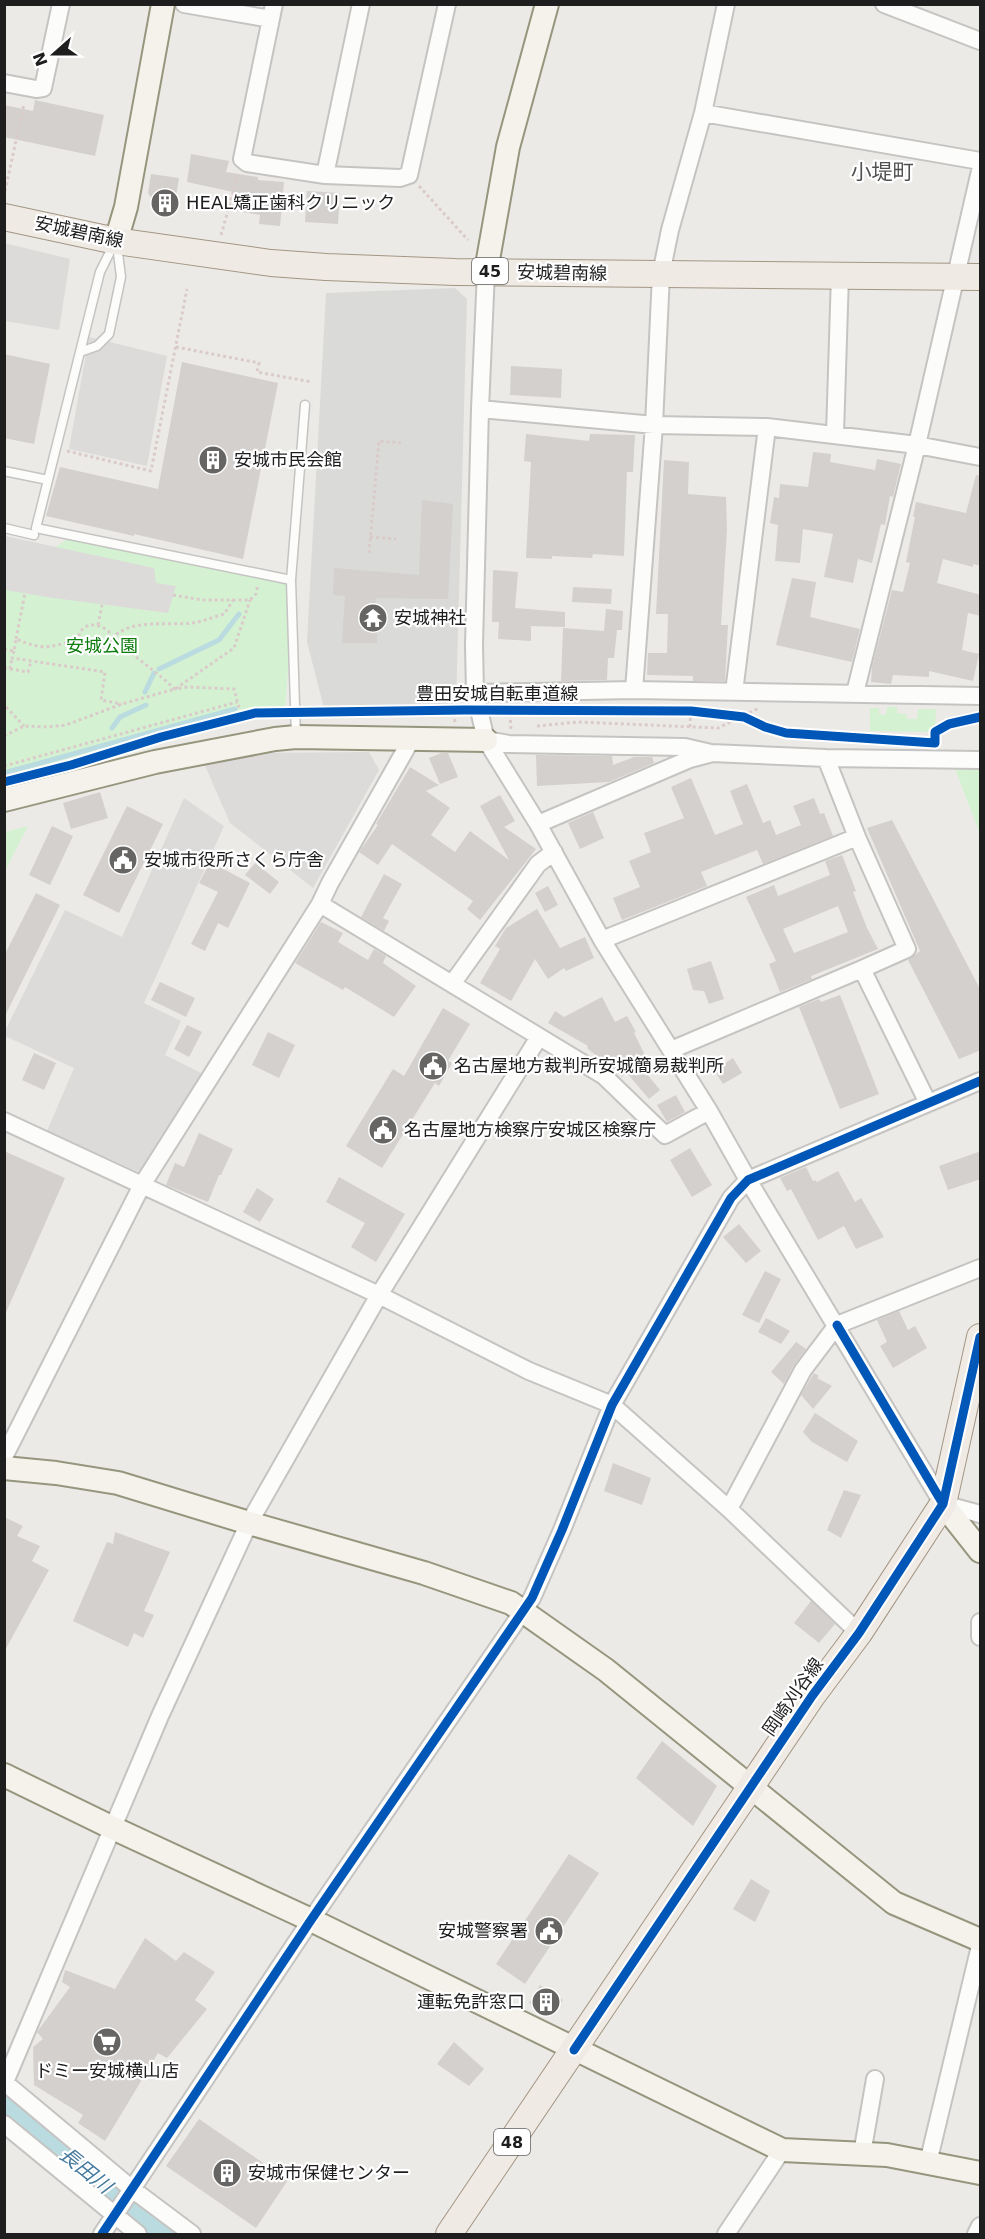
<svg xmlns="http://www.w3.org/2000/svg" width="985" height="2239" font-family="'DejaVu Sans','Noto Sans JP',sans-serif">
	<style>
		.religious { fill: #dadad8 }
		.park { fill: #d4f2d2 }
		.parking { fill: #dcdbda }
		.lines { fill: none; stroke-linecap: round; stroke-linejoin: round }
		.stream { stroke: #badbdf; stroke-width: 5 }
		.river { stroke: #badbdf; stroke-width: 30 }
		.building { fill: #d3d0ce; fill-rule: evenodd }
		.lane-casing { stroke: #c5c4c3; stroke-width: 11 }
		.street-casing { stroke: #c5c4c3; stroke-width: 20 }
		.secondary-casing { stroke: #96967e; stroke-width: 26 }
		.primary-casing { stroke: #a29683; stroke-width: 28 }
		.path { stroke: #dacbca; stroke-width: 3; stroke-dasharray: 3 3; stroke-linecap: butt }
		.lane { stroke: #fcfcfb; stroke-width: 8 }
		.street { stroke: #fcfcfb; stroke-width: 16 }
		.secondary { stroke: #f4f2ea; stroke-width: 22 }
		.primary { stroke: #f0eae4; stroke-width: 26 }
		.cycleway-casing { stroke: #fff; stroke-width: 13 }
		.cycleway { stroke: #0057b8; stroke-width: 9 }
		.labels { text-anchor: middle; stroke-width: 4.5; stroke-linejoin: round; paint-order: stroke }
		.shield { fill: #fff; stroke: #626262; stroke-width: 1.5 }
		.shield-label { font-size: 16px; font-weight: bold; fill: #1e1e1e }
		.poi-label { font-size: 18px; fill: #1e1e1e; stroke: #fff; text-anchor: start }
		.street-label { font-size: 18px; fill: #1e1e1e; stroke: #fff }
		.park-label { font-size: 18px; fill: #0c7c0d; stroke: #fff }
		.water-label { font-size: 20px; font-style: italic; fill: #45789d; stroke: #fff }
		.quarter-label { font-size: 21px; fill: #515151; stroke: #fff }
	</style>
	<rect width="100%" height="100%" fill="#eceae7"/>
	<path class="religious" d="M455,288l12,11 -11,407 -132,2 -17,-66 19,-349z"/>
	<path class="park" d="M67,539l228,45 -10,125 -49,3 -231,64v-236l46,10z
		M887,707h10v6l9,1 1,5h10l1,-10h18l-1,23 -65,-1v-23h9v6l7,1z
		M955,769l25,1v64z
		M28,826l-23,45v-39z"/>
	<path class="parking" d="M4,243l66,16 -11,71 -54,-9z
		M89,337l78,19 -20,110 -78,-17z
		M5,536l149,32 2,15 20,3 -8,27 -122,-16 -41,-7z
		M369,752l10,18 -66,118 -83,-65 -27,-62 38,-8z
		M184,798l40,28 -80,177 37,18 -16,34 38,19 -62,99 -94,-42 27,-63 -69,-32 -1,-3 61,-123 57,27z"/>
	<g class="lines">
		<path class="stream" d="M159,669l60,-29 20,-26
			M145,692l9,-19
			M112,728l8,-11 26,-12
			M4,773l231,-64"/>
		<path class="river" d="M4,2105l163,129"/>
	</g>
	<path class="building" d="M35,100l69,15 -9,41 -91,-19v-32l29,6z
		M191,154l38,7 -3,11 32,5v3l26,2 -4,44 -21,-2 1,-9 -24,-4 2,-18 -51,-11z
		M151,174l28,4 -6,37 -12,-2 -13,-20z
		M307,191l33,2 -2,31 -33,-2z
		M4,354l46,10 -16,80 -30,-6z
		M182,362l96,21 -35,176 -109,-25v2l-88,-20 14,-49 98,22z
		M511,366l51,3 -1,29 -51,-3z
		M526,434l63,7 1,-7 45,1 -2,37h-6l-3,84 -31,-2 -1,4 -40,-2v3l-26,-1 5,-96 -7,-1z
		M813,452l18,2 -1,8 45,8 2,-11 24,5 -8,33 -3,-1 -5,29 -4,-1 -9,39 -14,-4 -5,24 -29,-6 9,-43 -30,-5 -3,34 -25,-2 3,-36 -8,-2 4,-26 5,1 1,-14 28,3z
		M664,460l25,2 -1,32 38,3 1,33 -6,95h7l-3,56h-32v-5l-46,-1 1,-22h19l1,-39h-12z
		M976,475l5,1v90l-8,-2v3l-30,-8 -6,24 44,12v21l-13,-3 -6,37 17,4 -6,27 -44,-10v6l-36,-2 -2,9 -20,-2 1,-15 20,-77 11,2 7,-29 -4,-1 9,-45h-2l3,-15 50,11z
		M422,500l31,4 -5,95 -72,-1 1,45h-35l3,-47 -12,-1 1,-27 85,7z
		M493,570l25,2 -3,36 50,4v15l-34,-1v15l-33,-2 1,-17h-7z
		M792,578l24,4 -6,35 50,12 -8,33 -76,-17z
		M573,587l39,2 -1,15 -39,-2z
		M606,609l17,2 -1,19h-5l-3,28h-6l-1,22 -46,1 2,-53 41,3z
		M441,753h7l10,24 -18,7 -11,-26z
		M536,755l76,1 1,9 21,-8h18l2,6 -45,19 -72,4z
		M410,767l29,18 -13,6 24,17 -19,27 24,17 15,-21 39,29 -29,-54 20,-11 15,26 -11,6 32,22 -56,71 -13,-11 6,-8 -81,-57 -14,21 -19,-13 19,-27 -2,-1z
		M691,778l24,57 28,-11 -13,-33 17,-7 16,39 7,-3 6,15 25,-10 -8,-19 21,-8 6,16 4,-1 9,23 -70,28 -6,-14 -56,22 6,14 -85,34 -9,-22 27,-11 -11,-26 22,-9 -7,-19 40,-15 -13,-31z
		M100,792l8,26 -37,11 -8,-26z
		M127,806l36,18 -44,89 -36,-18z
		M593,812l11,26 -24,11 -12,-26z
		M892,820l89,171v59l-22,9 -51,-99 12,-9 -53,-123z
		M52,826l21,10 -23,49 -21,-10z
		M842,855l14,36 -3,1 14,36 11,21 -67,27 1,3 -32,13 -11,-28 7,-3 -30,-64 28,-12 4,11 52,-21 -5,-14zM838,906l10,26 -54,21 -11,-24z
		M210,862l40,21 -22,45 -10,-5 -13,28 -14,-7 27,-52 -19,-9z
		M255,863l24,19 -9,12 -25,-19z
		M384,874l18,10 -19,34 6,3 -5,10 -23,-14z
		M548,886l10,19 -13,7 -10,-19z
		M36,893l24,12 -56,113v-62z
		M537,909l23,39 25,-11 9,21 -28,13 -2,-3 -16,11 -13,-20 -24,42 -31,-18 20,-34 -5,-3 11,-18z
		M321,922l22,11 -5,9 30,18 6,-11 12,7 -3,7 33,23 -22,31 -49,-30 -2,3 -48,-27z
		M711,961l13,38 -15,5 -5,-13 -11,-1 -6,-21z
		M160,982l35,16 -9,19 -35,-17z
		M840,995l39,99 -39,15 -41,-102 20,-8 2,3z
		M602,997l13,25 12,-6 9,16 -2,1 13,26 -9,4 22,27 -11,9 -23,-27 -4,5 -35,-29 1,-2 -40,-23 7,-12 9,6z
		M443,1008l27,16 -22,37 4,2 -13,23 -4,-3 -53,85 -36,-22 47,-77 11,7z
		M187,1025l15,7 -13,25 -15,-8z
		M268,1032l27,13 -16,33 -27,-13z
		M34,1053l22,10 -12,27 -22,-10z
		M733,1058l9,15 -19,11 -9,-14z
		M676,1095l9,17 -18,10 -10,-17z
		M199,1133l34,16 -12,26h-2l-11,27 -42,-17 9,-22 9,4z
		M690,1148l22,37 -20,12 -22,-37z
		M4,1151l61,27 -61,139z
		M981,1151v28l-33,11 -9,-24z
		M806,1167l7,14 2,-1 2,2 21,-11 17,31 6,-4 23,39 -28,12 -12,-23 -26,14 -27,-51 -4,2 -7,-13z
		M339,1177l66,37 -29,48 -25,-15 14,-24 -39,-21z
		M257,1188l17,11 -14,23 -17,-10z
		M739,1224l22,27 -15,12 -23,-26z
		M765,1271l16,8 -22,44 -17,-8z
		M899,1311l9,19 7,-4 12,22 -34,20 -13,-22 7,-4 -10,-22z
		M766,1318l24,13 -9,13 -23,-12z
		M796,1342l10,7 -12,16 -10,19 -13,-12z
		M814,1373l5,3 -2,2 15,8 -19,23 -12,-14z
		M815,1413l43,28 -11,21 -35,-20 -9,-10z
		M613,1463l38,15 -9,27 -38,-14z
		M844,1490l17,5 -20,43 -14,-8z
		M4,1517l19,9 -6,10 23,10 -8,15 17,9 -45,82z
		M115,1532l55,20 -26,59 10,4 -11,23 -9,-5 -6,14 -55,-26 34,-79 6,2z
		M811,1601l24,23 -16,19 -25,-20z
		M662,1741l55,45 -24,40 -57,-48z
		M569,1854l30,19 -74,111 -29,-20z
		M751,1879l19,12 -15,31 -22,-13z
		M145,1938l31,23 8,-9 31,20 -20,28 12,9 -40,49 -9,-5 -53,88 -27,-18 5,-8 -49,-30 -1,-38 10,-8 -6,-7 33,-45 -8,-5 3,-12 50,19z
		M540,1985l23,15 -11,16 -23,-13z
		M454,2042l30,27 -15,17 -32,-22z
		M199,2119l89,61 -32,48 -90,-62z"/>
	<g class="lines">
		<g class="lane-casing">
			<path id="lane" d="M114,244l-14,28 -64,256 255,52 5,157
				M80,352l17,-6 12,-12 12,-57 -4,-32
				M4,471l44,9
				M4,528l30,7
				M291,580l14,-175"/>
		</g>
		<g class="street-casing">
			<path id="street" d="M184,4l87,15
				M274,4l-32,155 5,4 78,12 75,3 9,-3 38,-171
				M884,4l96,37
				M4,83l32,6 7,-1 18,-84
				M703,113l277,48
				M325,175l36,-171
				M486,271l-6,138 -6,236 1,48 11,47 52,84 64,116 107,171 39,69 195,324 37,10
				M480,409l174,16 113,2 150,18 63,12
				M835,434l5,-159
				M634,690l20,-265 7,-151 9,-44 33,-117 23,-109
				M734,692l33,-265
				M475,693l159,-3 346,6
				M855,693l62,-248 63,-274
				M486,740l23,4 176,3 26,6 115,5 154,2
				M826,758l31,79 50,112 -45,20 66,134
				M538,824l152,-65 19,-5
				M320,904l284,172 61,59 44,-24
				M602,940l255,-103
				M452,984l86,-120 16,-12
				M671,1050l191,-81
				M4,1121l375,174 150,76 83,34 117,104 130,124
				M4,1457l138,-272 178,-281 10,-21 81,-143
				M729,1509l74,-139 34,-45 143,-57
				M980,1622v15
				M4,2082l128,107 60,45
				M5,2082l155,-366 89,-193 130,-228 160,-258
				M4,2124l134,110
				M862,2154l13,-75
				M928,2163l52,-217
				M102,2234l209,-314 221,-322 30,-68 50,-125 119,-207 17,-18 232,-99
				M726,2234l56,-84
				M976,2234l4,-8"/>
		</g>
		<g class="secondary-casing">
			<path id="secondary" d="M116,241l10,-34 37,-203
				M486,271l22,-124 39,-143
				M4,800l151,-38 120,-23 21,-2 190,3
				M4,1468l52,5 62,10 131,40 175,50 87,30 95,67 288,233 86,37
				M943,1504l37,47
				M4,1775l109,53 198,92 471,230 105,5 93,18"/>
		</g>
		<g class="primary-casing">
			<path id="primary" d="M4,217l112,24 155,22 55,4 129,5 525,5
				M449,2234l363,-538 47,-63 84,-129 37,-167"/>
		</g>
		<path class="path" d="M419,186l49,54
			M5,191l19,-87
			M221,235l17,-60
			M176,347l83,16 -2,9 55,10
			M67,451l84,20 36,-182
			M370,537l26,2
			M369,553l10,-112 22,2
			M173,595l29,5h48l6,-6 2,-10
			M98,625l4,-20
			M16,639l9,-46
			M78,640l2,7 17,5 12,-8 4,-7c19,19 42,33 62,52l13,-2 46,2 7,26
			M4,649l10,2 2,-12c28,12 33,8 62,1 2,-21 26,-18 35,-3 21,-19 53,-11 78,-14 11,-1 22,-6 33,-9l10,-15
			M14,651l-2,7 93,14 -4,28 21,4
			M4,668l6,1 2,-11
			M10,669l18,3 3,-11
			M6,707l18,19
			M503,714l7,1 1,14
			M455,722l-1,-8h9
			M537,726l41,-4 140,6 41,-20
			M690,727l1,-20
			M4,736l20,-10 23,1 19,-2 56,-21 53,-15 59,-41 16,-48
			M4,766l233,-64"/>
		<use href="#lane" class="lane"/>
		<use href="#street" class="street"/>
		<use href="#secondary" class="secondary"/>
		<use href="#primary" class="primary"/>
		<g class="cycleway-casing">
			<path id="cycleway" d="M4,782l67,-17 90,-28 94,-24 210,-3 226,1 53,6 21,10 21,6 149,10v-11l14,-8 31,-7
				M837,1325l106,179
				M574,2050l238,-354 47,-63 84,-129 37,-167
				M102,2234l209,-314 221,-322 30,-68 50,-125 119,-207 17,-18 232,-99"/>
		</g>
		<use href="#cycleway" class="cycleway"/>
	</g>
	<defs>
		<g id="building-disc" transform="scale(1.5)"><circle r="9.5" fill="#666564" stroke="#fff"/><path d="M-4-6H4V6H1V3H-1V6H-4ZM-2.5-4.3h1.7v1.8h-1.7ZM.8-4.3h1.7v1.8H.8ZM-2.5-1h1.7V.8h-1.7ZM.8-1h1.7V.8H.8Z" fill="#fff"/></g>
		<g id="temple-disc" transform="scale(1.5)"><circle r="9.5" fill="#666564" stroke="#fff"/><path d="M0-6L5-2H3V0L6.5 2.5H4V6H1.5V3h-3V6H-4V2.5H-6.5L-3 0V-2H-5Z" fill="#fff"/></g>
		<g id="civic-disc" transform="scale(1.5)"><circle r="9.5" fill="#666564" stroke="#fff"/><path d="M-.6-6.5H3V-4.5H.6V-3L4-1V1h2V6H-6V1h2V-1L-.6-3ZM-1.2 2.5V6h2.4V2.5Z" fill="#fff"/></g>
		<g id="supermarket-disc" transform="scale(1.5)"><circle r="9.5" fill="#666564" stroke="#fff"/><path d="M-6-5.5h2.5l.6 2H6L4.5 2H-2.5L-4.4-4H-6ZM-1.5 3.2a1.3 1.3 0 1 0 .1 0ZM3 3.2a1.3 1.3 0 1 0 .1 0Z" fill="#fff"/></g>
	</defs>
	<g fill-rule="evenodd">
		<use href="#building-disc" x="165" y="203"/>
		<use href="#building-disc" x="213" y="460"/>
		<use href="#temple-disc" x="373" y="618"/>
		<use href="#civic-disc" x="123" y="860"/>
		<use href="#civic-disc" x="433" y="1066"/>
		<use href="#civic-disc" x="383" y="1130"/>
		<use href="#civic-disc" x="549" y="1931"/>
		<use href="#building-disc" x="546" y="2002"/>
		<use href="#supermarket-disc" x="107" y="2042"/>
		<use href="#building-disc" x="227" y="2173"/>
	</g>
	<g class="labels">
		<g class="shield">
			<rect x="472" y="258" width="36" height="26" rx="4.5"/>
			<rect x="494" y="2129" width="36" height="26" rx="4.5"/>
		</g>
		<g class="shield-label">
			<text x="490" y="277">45</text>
			<text x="512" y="2148">48</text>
		</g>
		<g class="poi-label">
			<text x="186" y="209">HEAL矯正歯科クリニック</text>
			<text x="234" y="466">安城市民会館</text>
			<text x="394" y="624">安城神社</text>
			<text x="144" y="866">安城市役所さくら庁舎</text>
			<text x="454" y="1072">名古屋地方裁判所安城簡易裁判所</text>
			<text x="404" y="1136">名古屋地方検察庁安城区検察庁</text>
			<text x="528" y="1937" text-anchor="end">安城警察署</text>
			<text x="525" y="2008" text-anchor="end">運転免許窓口</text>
			<text x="107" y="2077" text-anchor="middle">ドミー安城横山店</text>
			<text x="248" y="2179">安城市保健センター</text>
		</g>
		<g class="street-label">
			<text transform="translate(79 232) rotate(12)" y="6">安城碧南線</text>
			<text transform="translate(562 273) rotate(1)" y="6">安城碧南線</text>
			<text x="497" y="700">豊田安城自転車道線</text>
			<text transform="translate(793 1697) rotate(-55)" y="6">岡崎刈谷線</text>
		</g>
		<g class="park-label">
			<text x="102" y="652">安城公園</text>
		</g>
		<g class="water-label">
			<text transform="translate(86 2170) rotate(39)" y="7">長田川</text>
		</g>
		<g class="quarter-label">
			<text x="882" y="179">小堤町</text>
		</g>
	</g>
	<rect width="985" height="2239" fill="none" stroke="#1e1e1e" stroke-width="12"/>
	<g transform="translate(54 54) rotate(249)" stroke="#ffffff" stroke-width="4.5" paint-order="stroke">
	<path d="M0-4.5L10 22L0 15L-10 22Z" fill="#1e1e1e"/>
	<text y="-9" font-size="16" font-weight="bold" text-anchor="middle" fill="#1e1e1e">N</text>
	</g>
</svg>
